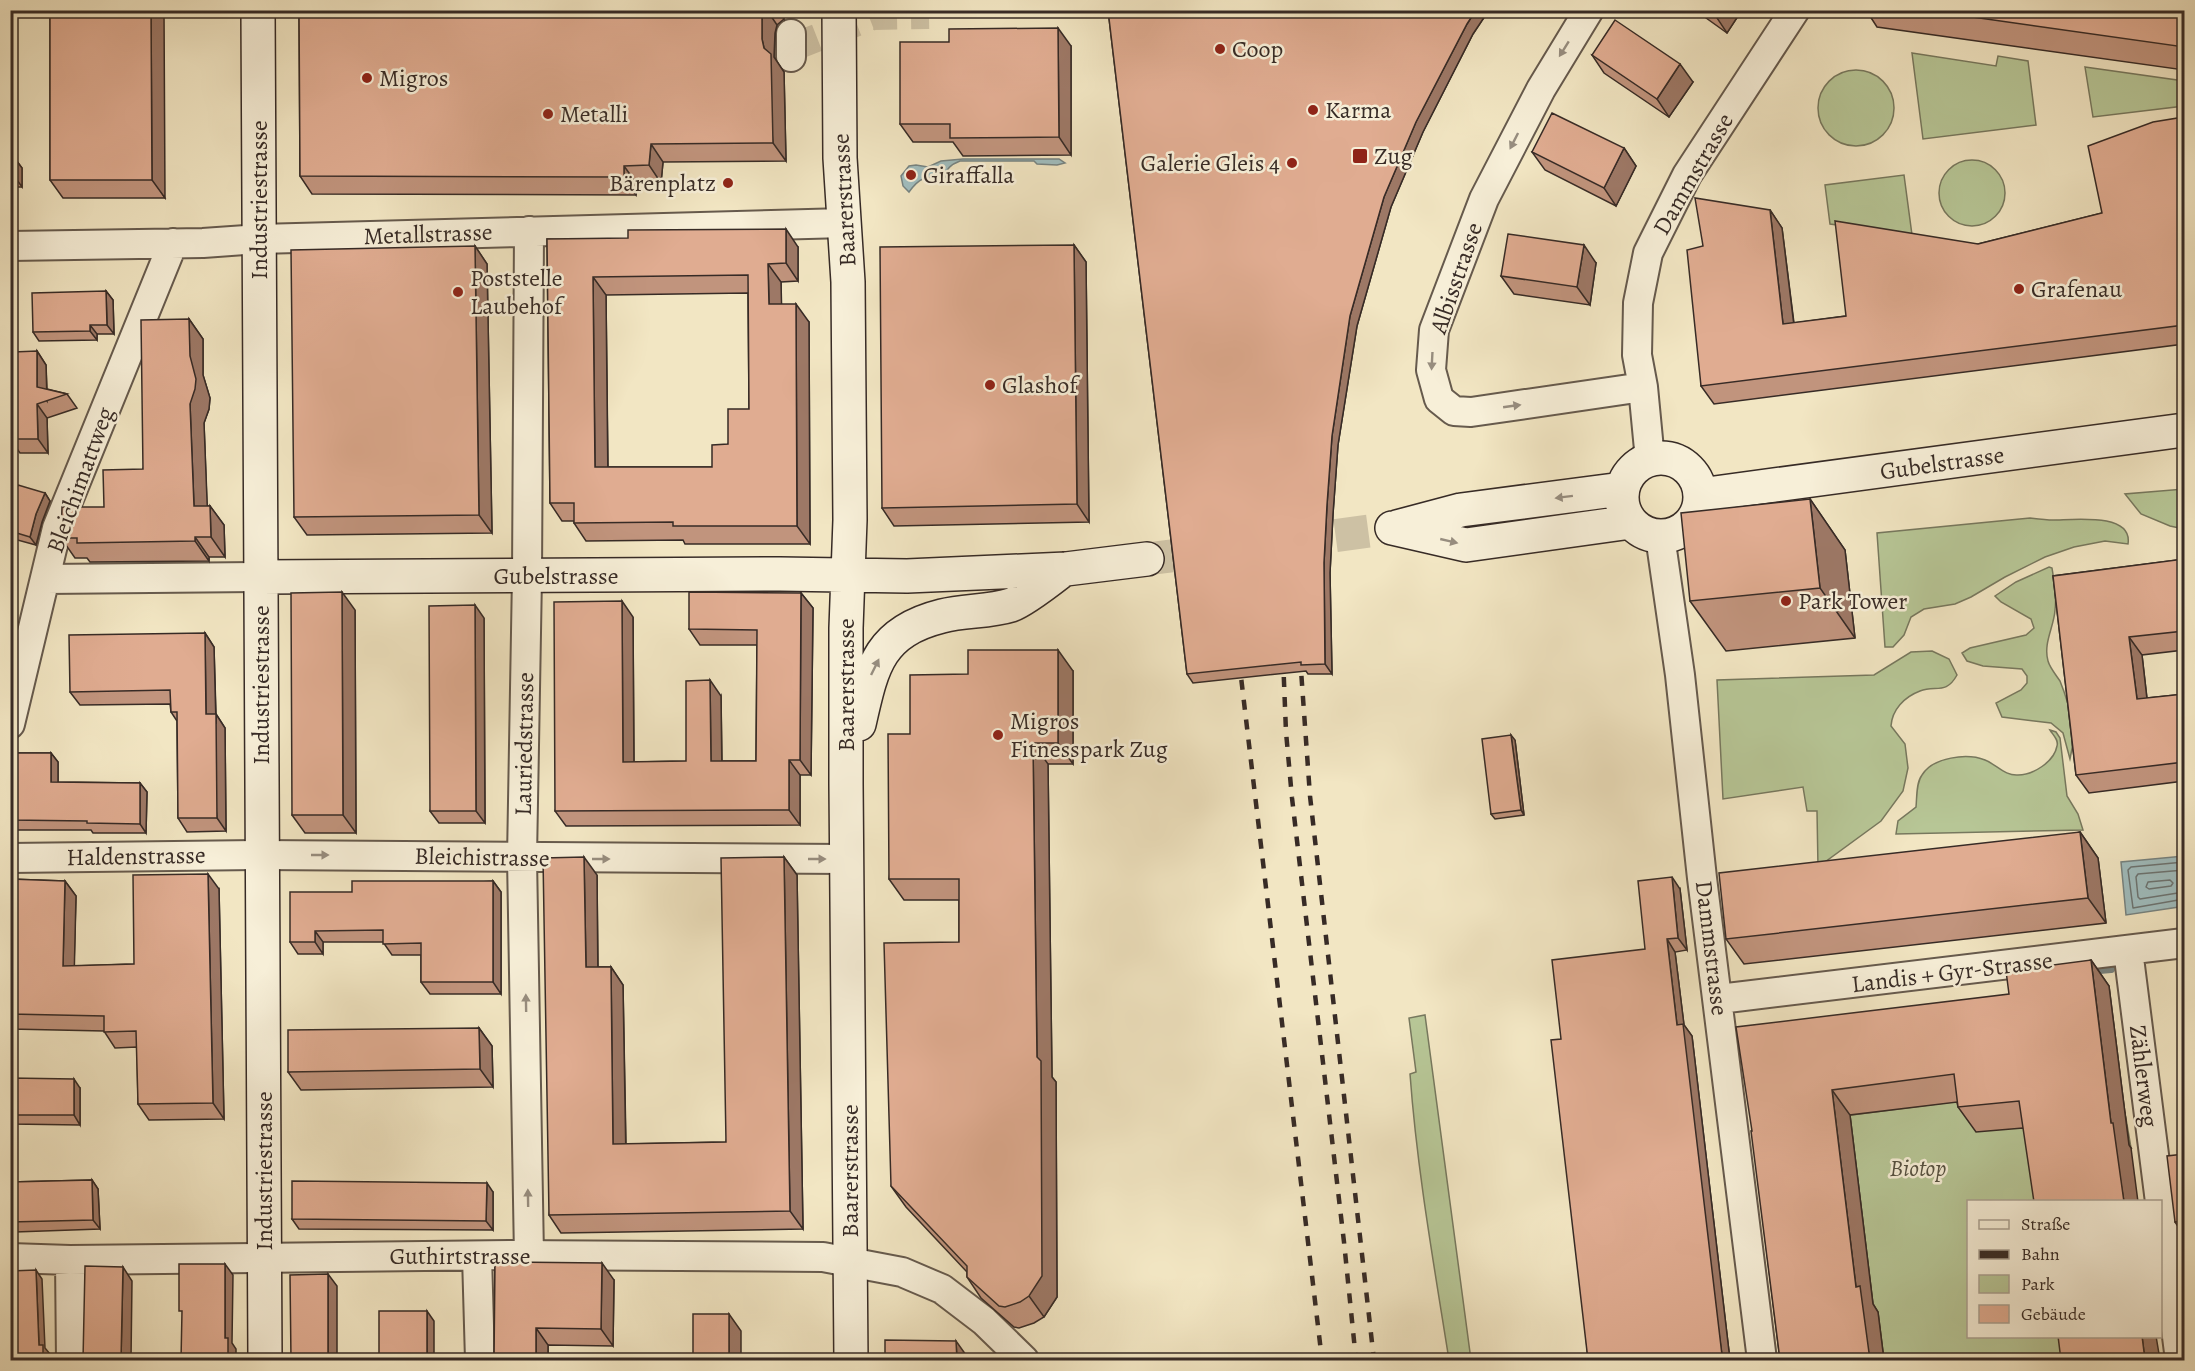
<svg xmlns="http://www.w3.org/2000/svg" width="2195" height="1371" font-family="Alegreya,serif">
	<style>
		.green { fill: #b7c696; stroke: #77785e; stroke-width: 1.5 }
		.water { fill: #a0bdbe; stroke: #768381; stroke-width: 1.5 }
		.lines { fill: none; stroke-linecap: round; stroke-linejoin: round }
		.shore { stroke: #6c7472; stroke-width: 1.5 }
		.stream { stroke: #768381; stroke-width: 8 }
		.street-tunnel { stroke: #cdc1a4; stroke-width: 28; stroke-dasharray: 28 14; stroke-linecap: butt }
		.secondary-tunnel { stroke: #cdc1a4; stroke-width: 33; stroke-dasharray: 33 16; stroke-linecap: butt }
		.street-casing { stroke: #665a4d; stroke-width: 32 }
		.secondary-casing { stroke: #372b26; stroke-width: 36 }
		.street { stroke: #f7efd8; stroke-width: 28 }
		.secondary { stroke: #f7efd8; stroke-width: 33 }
		.rail { stroke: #372b26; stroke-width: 4.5; stroke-dasharray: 10 10; stroke-linecap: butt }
		.wall { fill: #c1947d; stroke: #372b26; stroke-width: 1.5; fill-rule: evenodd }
		.shaded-wall { fill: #9d7866; stroke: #372b26; stroke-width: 1.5 }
		.building { fill: #e0ac91; stroke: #372b26; stroke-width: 1.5; fill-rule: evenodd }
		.oneway { fill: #978d7f }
		.poi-dot { fill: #8f2418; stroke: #f7efd8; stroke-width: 2 }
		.labels { text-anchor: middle; stroke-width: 5; stroke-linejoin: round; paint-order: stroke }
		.poi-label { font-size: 24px; fill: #372b26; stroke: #f7efd8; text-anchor: start }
		.street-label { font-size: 24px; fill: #372b26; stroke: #f7efd8 }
		.park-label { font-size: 24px; font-style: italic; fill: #575242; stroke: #f7efd8 }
	</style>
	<rect width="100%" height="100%" fill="#f2e6c3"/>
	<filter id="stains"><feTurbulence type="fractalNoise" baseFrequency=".00333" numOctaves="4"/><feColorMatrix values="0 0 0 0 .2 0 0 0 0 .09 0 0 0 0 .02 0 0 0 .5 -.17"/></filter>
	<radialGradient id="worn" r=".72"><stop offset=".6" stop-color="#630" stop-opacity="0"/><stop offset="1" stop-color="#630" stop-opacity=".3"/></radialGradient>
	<path class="green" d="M1912,53l84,13 2,-10 30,5 8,64 -113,14z
		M2085,67l99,14v25l-91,11z
		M1818 108a38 38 0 1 1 76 0a38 38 0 1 1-76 0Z
		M1939 193a33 33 0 1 1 66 0a33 33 0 1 1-66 0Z
		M1904,175l8,60 -82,-11 -5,-39z
		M2184,489v40l-14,-3 -29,-12 -16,-20z
		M2030,518c8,1 16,2 23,2 19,0 80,-8 75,24l-23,-3 -31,6 -29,10 -40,20 -34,20 -16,7 -31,5 -13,8 -7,18 -11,12h-8l-8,-114z
		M2049,567l3,1c2,13 5,29 3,42 -1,17 -12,33 -7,51 2,7 8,14 12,20 10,25 17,51 10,78l-7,-26 -12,-10 -49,-6 -6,-14 25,-13 6,-7v-7l-5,-7 -39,-3 -16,-5 -5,-8 8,-5 56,-13 8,-7 -3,-9 -30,-17 -6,-6 21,-14z
		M1932,651l17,8 8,16c-11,20 -21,10 -37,16 -16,6 -28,19 -29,35l14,18 3,24 -5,23 -22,30 -63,46 -1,-56h-10l-4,-24 -80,12 -6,-119 157,-5 37,-23z
		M2050,730l6,2 4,6 7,58 11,18 5,16 -187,4 2,-13 18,-14c1,-10 0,-24 6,-32 11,-18 45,-22 63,-15 12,5 20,16 33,15 15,0 36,-13 39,-29 2,-6 -4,-11 -7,-16z
		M1425,1015l46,345h-22c-15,-95 -32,-190 -39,-286l6,-2 -7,-54z
		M1999,1096l126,17 6,35 -83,53 -80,1v134l105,1 3,23h-192l-94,-37 -24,-197z"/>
	<path class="water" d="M963,159h96l6,4 -8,2 -20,-1 -3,-3h-74c-8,3 -15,8 -14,16 -19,0 -25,-2 -37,15l-6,-6 -2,-10 8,-10 7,-1 12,2 13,-6z
		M2184,856v48l-5,3 -53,8 -5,-53z"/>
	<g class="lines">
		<path class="shore" d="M2184,862l-53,5 -3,3 5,38 51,-9
			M2184,870l-46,4 -2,3 2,20 2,2 44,-7
			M2170,880l3,3 -2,3 -22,3 -3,-2 2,-5z"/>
		<path class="stream" d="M2088,971l23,-2"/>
		<path class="street-tunnel" d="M791,48l82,-32 56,-1"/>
		<path class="secondary-tunnel" d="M1287,542l105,-14
			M1147,559l71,-9"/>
		<g class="street-casing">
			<path id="street" d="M1589,10l-48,79 -57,110 -50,131 -3,40 8,29 15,12 17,1 172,-25
				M791,34v23
				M10,246l193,-3 56,-4 586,-16
				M1650,460l-7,-73 -6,-32 1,-52 10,-50 39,-78 108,-165
				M1660,536l20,139 22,203 60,482
				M46,579l215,-2
				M10,724l47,-196 116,-285
				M10,858l251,-3 587,4
				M2128,950l32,252
				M1719,999l465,-56
				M2160,1204l20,156
				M477,1256l3,104
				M529,1256l-7,-398 5,-282 2,-345
				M10,1258l60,2 439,-5 314,2 79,15 40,17 42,32 40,39
				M70,1260l1,100"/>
		</g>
		<g class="secondary-casing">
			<path id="secondary" d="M258,10l7,1350
				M839,10l1,148 8,124 2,238 -4,108v156l5,576
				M1622 497a39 39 0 1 1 78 0a39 39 0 1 1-78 0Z
				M1700,495l484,-65
				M1397,527l64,-17 161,-21
				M1392,528l74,17 165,-23
				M261,577l519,-3 127,2 159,-7 81,-10
				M859,724c13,-57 19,-92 83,-108 22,-6 47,-4 69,-11 14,-5 40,-26 53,-36"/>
		</g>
		<use href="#street" class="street"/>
		<use href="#secondary" class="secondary"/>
		<path class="rail" d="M1300,656l10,140 64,564
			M1283,657l3,75 6,66 52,444 12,118
			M1239,660l83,700"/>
	</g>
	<path class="wall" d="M10,10h4l1,73 -5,1z
		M50,10l115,188h-102l-13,-18z
		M299,10h485v9l-7,6 -2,8 -1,24 10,15 2,89 -123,1 -2,21 -24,1 -1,11 -324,-1 -12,-18z
		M1108,10h381l-16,24 -50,98 -32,75 -34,119 -19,119 -5,69 -3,59 2,101h-24l-2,-3 -113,12 -6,-9z
		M1695,10h47l-15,23z
		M1866,10h318v60l-307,-43z
		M949,42l122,4v109l-108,1 -10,-14h-40l-13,-18z
		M1592,55l101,27 -24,35 -65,-44z
		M2184,117v227l-470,60 -13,-18 2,-140 67,-36 12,18 12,95 52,-7 132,-72 124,-31z
		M10,145l6,8v7l6,8v19h-6l1,20h-7z
		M1624,148l12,18 -20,40 -71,-36 -13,-18z
		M547,239l251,8v34l-17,1v22l28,18 1,222h-125l-2,-4 -97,1 -12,-18v-2h-12l-12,-18zM748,293l1,116 -21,35 -16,23h-104l-2,-172z
		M1074,245l12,17 3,260 -195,4 -12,-18z
		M475,246l12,18 5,269 -185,2 -13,-18z
		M1596,263l-6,42 -76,-11 -13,-18z
		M106,291l7,9 1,34h-17v6l-58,1 -6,-9z
		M189,319l14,20v36l7,23 -1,11 -5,14 3,83h3l14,19 1,32h-16v4l-119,1 -3,-4h-12l-14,-20 43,-31 39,-38z
		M37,351l9,14 1,24 20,5 10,14 -30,10 1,35h-28l-10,-14z
		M16,491l29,2 5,8 -8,21 -6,23 -26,-7v-44z
		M1810,499l35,51 10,88 -129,13 -36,-50z
		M2184,559v91l-42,5 5,43 37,-4v87l-95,12 -13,-18 -23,-199z
		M801,593l12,15 -2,167h-11v50l-234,1 -11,-15 78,-194 1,145 52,-1 35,-65 1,65h34l1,-116h-57l-11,-16z
		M355,610l1,223h-51l-13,-18z
		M484,618l1,205h-46l-9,-12z
		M205,633l9,14 2,67 9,14 1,103 -39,1 -9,-14 -1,-97 -6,-9 -1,-8 -90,1 -10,-13z
		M1073,671v93h-25l4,313 4,5 1,215 -13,20 -10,6 -15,5 -5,-1 -33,-29 -14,-21v-5l-61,-65 -15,-21 68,-244v-42h-55l-15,-21 21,-145z
		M1515,740l9,75 -29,4 -4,-5z
		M10,753h41l7,9v20l82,1 7,9 -1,41h-53l-2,-3h-76l-5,-7z
		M2080,832l18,26 8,65 -362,41 -18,-25z
		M784,857l13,18 6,354 -242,4 -12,-18 48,-340 1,92h13l12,18 3,159 100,-2z
		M10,879l55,2 11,15 -2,70 60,-2 85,-75 5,230 -75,1 -11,-16 -1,-57 -22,1 -11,-17 -94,-2z
		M493,881l8,11v102h-71l-9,-12v-27h-29l-9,-13h-60v12h-25l-8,-12 62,-50z
		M1680,889l7,61 -12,2 9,73 8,11 38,324h-142l-27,-321 84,-90z
		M2091,960l18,26 20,159 2,3 -108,-20 -47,4 -18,-25 -1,-5 -107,13 23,189 5,8 6,48h-104l-28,-229 257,-137z
		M479,1028l13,18 1,41 -192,3 -13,-18z
		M10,1078l70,10v37l-69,-1z
		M2184,1154v81l-9,-13z
		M92,1180l6,9 2,40 -85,3 -5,-7v-43z
		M493,1192v38l-194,-1 -7,-10z
		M495,1262l119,18 -1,66 -65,-1v15h-54z"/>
	<path class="shaded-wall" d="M10,10h4l1,73 -5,-6z
		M151,10h13l1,188 -13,-18z
		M763,10h4l10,15 -2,8 -1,24 10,15 2,89 -13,-18 -9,-95 -2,-9v-24z
		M778,10h6v9z
		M1476,10h13l-16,24 -50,98 -32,75 -34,119 -19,119 -5,69 -3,59 2,101 -7,-10 -1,-101 3,-58 5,-69 18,-120 34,-119 32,-75 51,-98z
		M1717,10h25l-15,23 -12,-18z
		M1058,28l13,18v109l-12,-18z
		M1680,64l13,18 -24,35 -12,-18z
		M651,144l12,18 -2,21 -12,-18z
		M10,145l6,8v7l6,8v19l-10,-14 -2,-16z
		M1624,148l12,18 -20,40 -12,-18z
		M624,166l13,18 -1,11 -12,-18z
		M10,179l6,8 1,20 -7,-9z
		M1770,210l12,18 14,114 -13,-18z
		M786,229l12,18v34l-12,-18z
		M1074,245l12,17 3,260 -12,-18z
		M1584,245l12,18 -6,42 -13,-18z
		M475,246l12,18 5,269 -13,-18z
		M768,264l13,18 1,40 -13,-18z
		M593,277l13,18 2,190 -13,-18z
		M106,291l7,9 1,34 -7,-9z
		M796,304l13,18 1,222 -13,-18z
		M189,319l14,20v36l7,23 -1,11 -5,14 4,102 -14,-19 -4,-102z
		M90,325l7,9v6l-7,-9z
		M37,351l9,14 1,36 -10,-14z
		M37,404l10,14 1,35 -10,-14z
		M45,493l5,8 -8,21 -6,23 -6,-8 6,-23z
		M1810,499l35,51 10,88 -35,-50z
		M210,506l14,19 1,32 -14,-20z
		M195,537l14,20v4l-14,-20z
		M342,592l13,18 1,223 -13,-18z
		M801,593l12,15 -2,167 -11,-15z
		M10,598l3,4v37l-3,-4z
		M622,601l11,16 1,160 -11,-15z
		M475,605l9,13 1,205 -9,-12z
		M205,633l9,14 2,77v-10l9,14 1,103 -9,-13 -11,-104z
		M2129,637l13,18 7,62 -12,-18z
		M1058,650l15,21v93l-15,-21z
		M710,680l11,16 1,81 -11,-16z
		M1511,735l4,5 9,75 -3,-5z
		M1033,743l15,21 4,313 4,5 1,215 -13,20 -15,-21 8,-239z
		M51,753l7,9v29l-7,-9z
		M789,760l11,15v50l-11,-15z
		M140,783l7,9 -1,41 -6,-9z
		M2080,832l18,26 8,65 -18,-25z
		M584,857l13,18 1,110 -12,-18z
		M784,857l13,18 6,354 -13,-18z
		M208,874l11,15 5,230 -11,-16z
		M1672,877l8,12 7,61 -9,-12z
		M65,881l11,15 -2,86 -11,-16z
		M493,881l8,11v102l-8,-12z
		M315,931l8,11v12l-8,-12z
		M1667,939l8,13 9,73 8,11 38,324h-4l-4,-5 -45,-330z
		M2091,960l18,26 20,159 2,3 7,54h-14l-13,-79z
		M611,967l12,18 3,177 -13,-18z
		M479,1028l13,18 1,41 -13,-18z
		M74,1079l6,9v37l-6,-10z
		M1832,1090l18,25 23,189 5,8 6,48h-14l-14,-73z
		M92,1180l6,9 2,40 -7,-9z
		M487,1183l6,9v38l-7,-9z
		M602,1263l12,17 -1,66 -12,-17z
		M225,1264l8,11 -1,68 4,6v11h-8l-3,-22z
		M123,1267l9,14 -1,79h-10z
		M36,1270l6,9 3,69 5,6v6h-7l-4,-15z
		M328,1274l9,12v74h-9z
		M427,1311l7,10v39h-7z
		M729,1314l12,17v29h-12z
		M536,1328l12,17v15h-12z
		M2142,1336h14l4,24h-15z
		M956,1341l10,14v5h-9z"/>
	<path class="building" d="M50,10h101l1,170h-102z
		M299,10h464l-1,5v24l2,9 7,6 2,89 -122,1 -2,21 -25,1v11l-324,-1z
		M1108,10h368l-9,14 -51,98 -32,75 -34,119 -18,120 -5,69 -3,58 1,101 -24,1v-3l-114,12z
		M1709,10h8l-2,5z
		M1923,10h261v37z
		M1615,20l65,44 -23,35 -65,-44z
		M1058,28l1,109 -109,1v-14h-50v-82h49v-13z
		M1552,113l72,35 -20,40 -72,-36z
		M2184,117v208l-483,61 -14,-136 16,-4 -8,-48 75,12 13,114 63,-8 -11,-95 143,23 124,-31 -14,-67 65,-24z
		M10,153l2,1v19h-2z
		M786,229v34l-18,1 1,40h27l1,222h-124v-4l-99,1v-20h-24l-3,-264 81,-1v-8zM748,275l1,134h-21v35l-16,1v22h-117l-2,-190z
		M1508,234l76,11 -7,42 -76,-11z
		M1074,245l3,259 -195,4 -2,-261z
		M475,246l4,269 -185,2 -3,-267z
		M106,291l1,34h-17v6l-57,1 -1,-39z
		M189,319l1,37 6,23 -1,10 -5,15 4,102h16l1,31h-16v4l-118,2v-5h-16l1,-31h42l-1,-37 40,-1 -2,-149z
		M37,351v36l30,7 -30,10 1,35h-28v-85l3,-2z
		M18,485l27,8 -9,21 -6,23 -20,-6v-37l2,-5 4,2z
		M1810,499l10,89 -130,13 -9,-88z
		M2184,559v72l-55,6 8,62 47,-5v68l-108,13 -23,-199z
		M342,592l1,223h-51l-1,-222z
		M689,592l112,1 -1,167h-11v50l-234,1 -1,-209 68,-1 1,161 63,-1v-80l24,-1 1,81h45l1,-131 -68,-1z
		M475,605l1,206h-46l-1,-205z
		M205,633l1,81h10l1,104h-39l-1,-106h-6l-1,-22 -100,2 -1,-57z
		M968,650h90v93h-25l4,314 4,4 1,215 -13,20 -9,6 -15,5 -6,-1 -32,-29v-11l-76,-80 -7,-243 75,-1v-63h-70l-1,-145h22v-59l58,-1z
		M1511,735l10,75 -30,4 -9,-75z
		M10,753h41v29l89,1v41l-53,-1v-2l-77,-1z
		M2080,832l8,66 -362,41 -7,-66z
		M584,857l2,110h25l2,177 113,-2 -5,-284 63,-1 6,354 -241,4 -6,-357z
		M208,874l5,229 -75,1 -2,-73 -32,1v-16l-94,-2v-135l55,2 -2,85 71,-2 -1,-89z
		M1672,877l6,61 -11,1 10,86 6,-1 39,331 -52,5h-82l-37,-320 10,-1 -9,-79 93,-11 -7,-68z
		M352,881h141v101h-72v-39l-38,1v-14l-68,1v11h-25v-50h62z
		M2091,960l20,163h2l11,79h-90l-15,-101 -61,6 -4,-33 -122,16 24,197 4,-1 10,74h-90l-29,-229h1l-16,-104 273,-33 -3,-23z
		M2184,960v50l-6,-49z
		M479,1028l1,41 -192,3v-42z
		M10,1078l64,1v36h-64z
		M2184,1154v67l-9,1 -8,-66z
		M92,1180l1,40 -83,2v-40z
		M292,1181l195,2 -1,38 -194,-2z
		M495,1262l107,1 -1,66 -65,-1v32h-42z
		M179,1264h46v74h3v22h-47l1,-49h-3z
		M85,1266l38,1 -2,93h-38z
		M36,1270l3,75h4v15h-33v-89z
		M328,1274v86h-37l-1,-85z
		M379,1311h48v49h-48z
		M693,1314h36v46h-36z
		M2058,1336h84l3,24h-84z
		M885,1340l71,1 1,19h-72z"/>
	<defs><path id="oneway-solid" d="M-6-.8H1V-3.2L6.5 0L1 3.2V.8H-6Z" transform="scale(1.5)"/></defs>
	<g class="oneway">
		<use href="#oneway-solid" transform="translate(1564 49) rotate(122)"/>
		<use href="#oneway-solid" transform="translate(1514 141) rotate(117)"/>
		<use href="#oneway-solid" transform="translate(1432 361) rotate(93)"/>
		<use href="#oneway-solid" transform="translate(1512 406) rotate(-8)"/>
		<use href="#oneway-solid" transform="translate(1564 497) rotate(173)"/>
		<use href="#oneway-solid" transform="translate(1449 541) rotate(13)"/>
		<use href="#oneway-solid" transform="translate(875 667) rotate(-64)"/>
		<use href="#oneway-solid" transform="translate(320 855)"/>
		<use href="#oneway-solid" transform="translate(601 859)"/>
		<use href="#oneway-solid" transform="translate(817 859)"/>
		<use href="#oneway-solid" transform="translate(526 1003) rotate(-91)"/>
		<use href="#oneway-solid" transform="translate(528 1198) rotate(-91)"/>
	</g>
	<g class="poi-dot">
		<circle cx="1220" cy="49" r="6"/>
		<circle cx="367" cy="78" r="6"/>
		<circle cx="1313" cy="110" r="6"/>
		<circle cx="548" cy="114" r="6"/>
		<rect x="1352" y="148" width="16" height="16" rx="3"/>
		<circle cx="1292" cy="163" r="6"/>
		<circle cx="911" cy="175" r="6"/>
		<circle cx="728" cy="183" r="6"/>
		<circle cx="2019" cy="289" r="6"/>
		<circle cx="458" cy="292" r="6"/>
		<circle cx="990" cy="385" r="6"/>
		<circle cx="1786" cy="601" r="6"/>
		<circle cx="998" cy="735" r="6"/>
	</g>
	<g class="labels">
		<g class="poi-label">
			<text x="1232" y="57">Coop</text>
			<text x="379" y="86">Migros</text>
			<text x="1325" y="118">Karma</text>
			<text x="560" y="122">Metalli</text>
			<text x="1374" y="164">Zug</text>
			<text x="1280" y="171" text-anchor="end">Galerie Gleis 4</text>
			<text x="923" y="183">Giraffalla</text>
			<text x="716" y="191" text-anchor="end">Bärenplatz</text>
			<text x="470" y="286">Poststelle<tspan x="470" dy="28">Laubehof</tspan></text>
			<text x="2031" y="297">Grafenau</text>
			<text x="1002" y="393">Glashof</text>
			<text x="1798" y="609">Park Tower</text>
			<text x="1010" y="729">Migros<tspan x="1010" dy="28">Fitnesspark Zug</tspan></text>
		</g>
		<g class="street-label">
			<text transform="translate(1693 174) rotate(-60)" y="8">Dammstrasse</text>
			<text transform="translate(259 200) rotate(-90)" y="8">Industriestrasse</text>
			<text transform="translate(844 200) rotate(-93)" y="8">Baarerstrasse</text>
			<text transform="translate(428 234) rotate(-2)" y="8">Metallstrasse</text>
			<text transform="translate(1456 278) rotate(-71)" y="8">Albisstrasse</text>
			<text transform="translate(1942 463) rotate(-8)" y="8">Gubelstrasse</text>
			<text transform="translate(80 480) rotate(-70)" y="8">Bleichimattweg</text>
			<text x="556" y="584">Gubelstrasse</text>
			<text transform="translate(261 685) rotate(-90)" y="8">Industriestrasse</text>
			<text transform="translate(846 685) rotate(-90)" y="8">Baarerstrasse</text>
			<text transform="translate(524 744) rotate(-89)" y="8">Lauriedstrasse</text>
			<text transform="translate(136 856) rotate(-1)" y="8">Haldenstrasse</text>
			<text transform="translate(482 857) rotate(1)" y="8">Bleichistrasse</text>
			<text transform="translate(1712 948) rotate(83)" y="8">Dammstrasse</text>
			<text transform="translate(1952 972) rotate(-7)" y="8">Landis + Gyr-Strasse</text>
			<text transform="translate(2144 1076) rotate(83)" y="8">Zählerweg</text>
			<text transform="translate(264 1171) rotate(-90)" y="8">Industriestrasse</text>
			<text transform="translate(850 1171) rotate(-90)" y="8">Baarerstrasse</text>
			<text x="460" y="1264">Guthirtstrasse</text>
		</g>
		<g class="park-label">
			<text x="1918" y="1176">Biotop</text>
		</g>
	</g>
	<rect width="2195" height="1371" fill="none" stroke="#f2e6c3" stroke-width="36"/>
	<rect x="12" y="12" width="2171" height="1347" fill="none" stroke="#372b26" stroke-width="3"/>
	<rect x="18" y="18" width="2159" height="1335" fill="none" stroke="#372b26" stroke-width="1.5"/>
	<rect x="1967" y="1200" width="195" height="138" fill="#f7efd8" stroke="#aaa191" stroke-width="1.5"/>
	<rect x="1979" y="1220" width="30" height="9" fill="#f7efd8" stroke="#aaa191" stroke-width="1.5"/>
	<text x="2021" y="1230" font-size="18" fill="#372b26">Straße</text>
	<rect x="1979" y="1250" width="30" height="9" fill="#372b26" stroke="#aaa191" stroke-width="1.5"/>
	<text x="2021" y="1260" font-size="18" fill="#372b26">Bahn</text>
	<rect x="1979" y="1275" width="30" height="18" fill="#b7c696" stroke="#aaa191" stroke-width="1.5"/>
	<text x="2021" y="1290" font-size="18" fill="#372b26">Park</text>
	<rect x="1979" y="1305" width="30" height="18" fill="#e0ac91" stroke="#aaa191" stroke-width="1.5"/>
	<text x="2021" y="1320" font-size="18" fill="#372b26">Gebäude</text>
	<rect width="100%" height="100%" filter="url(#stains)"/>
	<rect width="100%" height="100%" fill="url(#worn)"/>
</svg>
